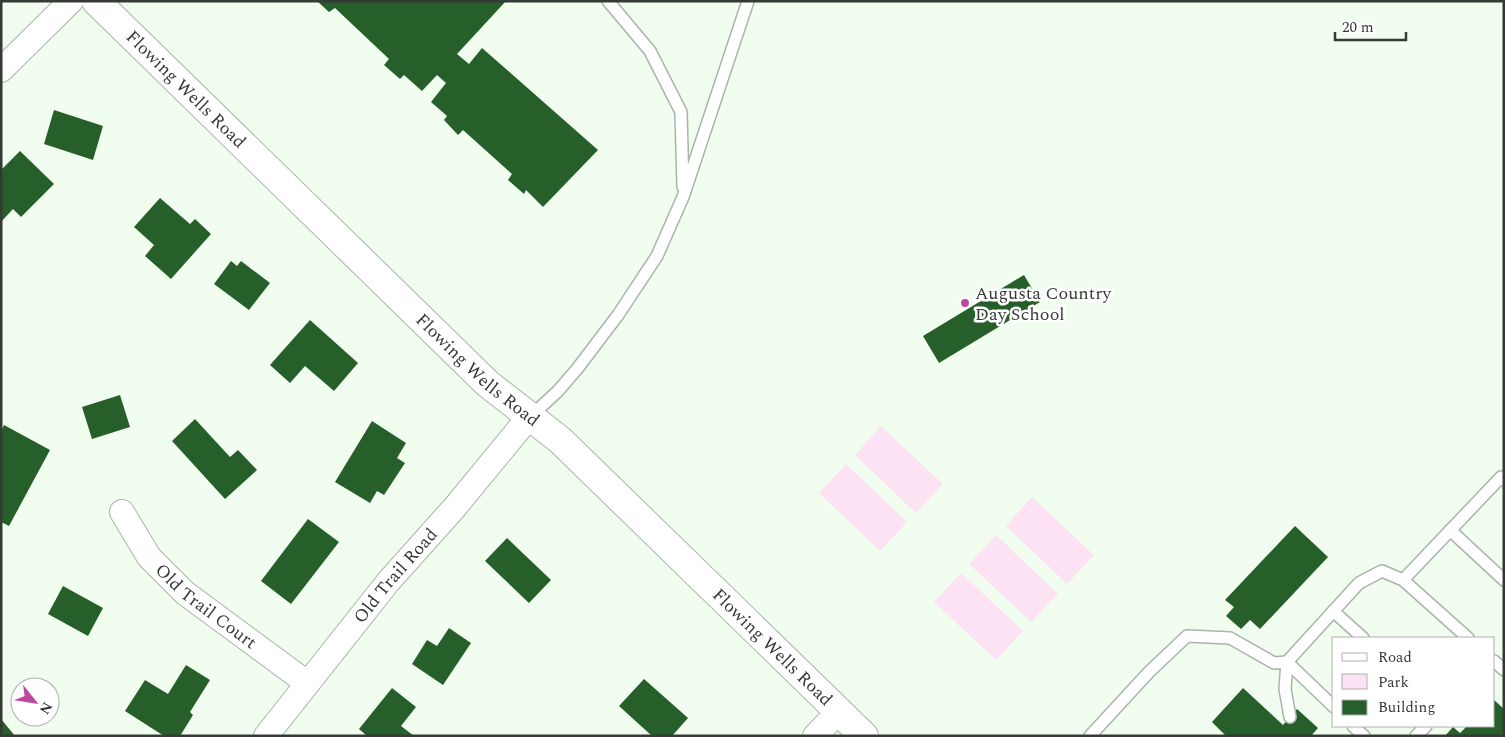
<svg xmlns="http://www.w3.org/2000/svg" width="1505" height="737" font-family="Spectral,serif">
	<style>
		.green { fill: #fce2f2 }
		.building { fill: #265f29 }
		.lines { fill: none; stroke-linecap: round; stroke-linejoin: round }
		.service-casing { stroke: #a9b5a9; stroke-width: 14 }
		.minor-casing { stroke: #a9b5a9; stroke-width: 26 }
		.secondary-casing { stroke: #a9b5a9; stroke-width: 30 }
		.service { stroke: #fff; stroke-width: 11 }
		.minor { stroke: #fff; stroke-width: 24 }
		.secondary { stroke: #fff; stroke-width: 28 }
		.poi-dot { fill: #c0499f; stroke: #fff; stroke-width: 2 }
		.labels { text-anchor: middle; stroke-width: 5; stroke-linejoin: round; paint-order: stroke }
		.street-label { font-size: 18px; fill: #353a35; stroke: #fff }
		.poi-label { font-size: 18px; fill: #353a35; stroke: #fff; text-anchor: start }
	</style>
	<rect width="100%" height="100%" fill="#f0fdef"/>
	<path class="green" d="M881,426l62,58 -27,29 -61,-58z
		M846,464l61,58 -27,29 -61,-58z
		M1032,497l62,58 -27,29 -61,-58z
		M996,535l62,59 -27,28 -62,-58z
		M961,573l62,58 -27,29 -62,-58z"/>
	<path class="building" d="M317,1h189l-49,53 12,10 13,-16 116,102 -55,57 -17,-17 -2,4 -16,-14 4,-6 -49,-44 -5,5 -14,-15 3,-4 -16,-14 15,-19 -9,-8 -15,16 -18,-16 -4,4 -16,-14 5,-6 -54,-51 -6,4z
		M54,110l49,16 -10,34 -49,-16z
		M20,151l34,33 -33,33 -8,-8 -12,13v-52z
		M160,198l30,26 5,-5 16,15 -40,45 -26,-23 9,-11 -20,-18z
		M231,261l6,5 4,-5 29,22 -21,27 -35,-26z
		M1024,275l16,27 -101,61 -16,-27z
		M310,320l48,43 -24,28 -29,-25 -15,17 -20,-18z
		M120,395l10,32 -38,12 -10,-32z
		M195,419l35,38 8,-7 19,20 -32,29 -53,-58z
		M372,421l34,22 -9,15 8,5 -21,32 -7,-4 -7,12 -35,-21z
		M4,425l46,25 -41,76 -8,-4v-91z
		M308,519l31,23 -48,62 -30,-23z
		M1295,526l33,31 -68,72 -10,-9 -9,9 -15,-13 8,-9 -9,-7z
		M507,538l44,42 -22,23 -44,-42z
		M63,586l40,22 -15,28 -40,-22z
		M449,628l22,15 -28,42 -31,-21 15,-24 10,6z
		M186,665l24,15 -20,32 3,3 -13,21h-16l-39,-25 20,-31 23,14z
		M644,679l44,39 -16,18h-20l-33,-30z
		M392,688l24,19 -15,19 13,10h-47l-8,-7z
		M1243,688l40,37 14,-16 21,19 -7,8h-85l-14,-14z
		M1494,700l10,9v27h-59l8,-9 7,6 7,-7h27z
		M1,719l14,17h-14z"/>
	<g class="lines">
		<g class="service-casing">
			<path id="service" d="M608,1l42,50 31,61 2,75
				M530,417l28,-26 19,-22 41,-54 39,-59 26,-59 65,-196
				M1450,530l54,50
				M1403,580l98,-103 3,3
				M1333,611l30,27
				M1494,661l10,9
				M1290,717l-5,-28 2,-27 72,-79 23,-12 21,9 65,58
				M1353,726l11,10
				M1090,736l59,-64 38,-36 43,2 44,25 13,-1 47,45
				M1416,736l10,-10"/>
		</g>
		<g class="minor-casing">
			<g id="minor">
				<path d="M1,70l70,-69"/>
				<path id="s1" d="M122,512l27,45 36,36 122,90"/>
				<path id="s2" d="M266,736l122,-154 67,-75 74,-90"/>
				<path d="M815,736l23,-24"/>
			</g>
		</g>
		<g class="secondary-casing">
			<g id="secondary">
				<path id="s3" d="M96,1l392,383 72,56 304,296"/>
			</g>
		</g>
		<use href="#service" class="service"/>
		<use href="#minor" class="minor"/>
		<use href="#secondary" class="secondary"/>
	</g>
	<circle class="poi-dot" cx="965" cy="303" r="5"/>
	<g class="labels">
		<g class="street-label">
			<text dy="6" stroke="none"><textPath href="#s3" startOffset="126">Flowing Wells Road</textPath></text>
			<text dy="6" stroke="none"><textPath href="#s3" startOffset="531">Flowing Wells Road</textPath></text>
			<text dy="6" stroke="none"><textPath href="#s2" startOffset="206">Old Trail Road</textPath></text>
			<text dy="6" stroke="none"><textPath href="#s1" startOffset="128">Old Trail Court</textPath></text>
			<text dy="6" stroke="none"><textPath href="#s3" startOffset="936">Flowing Wells Road</textPath></text>
		</g>
		<g class="poi-label">
			<text x="975" y="299">Augusta Country<tspan x="975" dy="21">Day School</tspan></text>
		</g>
	</g>
	<rect width="1505" height="737" fill="none" stroke="#353a35" stroke-width="5"/>
	<rect x="1332" y="637" width="162" height="90" fill="#ffffff" stroke="#aeb0ae"/>
	<rect x="1342" y="653" width="25" height="8" fill="#ffffff" stroke="#aeb0ae"/>
	<text x="1378" y="662" font-size="15" fill="#353a35">Road</text>
	<rect x="1342" y="674" width="25" height="15" fill="#fce2f2" stroke="#aeb0ae"/>
	<text x="1378" y="687" font-size="15" fill="#353a35">Park</text>
	<rect x="1342" y="700" width="25" height="15" fill="#265f29" stroke="#aeb0ae"/>
	<text x="1378" y="712" font-size="15" fill="#353a35">Building</text>
	<g transform="translate(35 702) rotate(120)"><circle r="24" fill="#ffffff" stroke="#aeb0ae"/>
	<path d="M0-4L9 19L0 12L-9 19Z" fill="#c0499f"/>
	<text y="-8" font-size="14" font-weight="bold" text-anchor="middle" fill="#353a35">N</text>
	</g>
	<path d="M1335 32v8h71v-8" fill="none" stroke="#353a35" stroke-width="2.5"/>
	<text x="1342" y="32" font-size="15" fill="#353a35" stroke="#ffffff" stroke-width="4" paint-order="stroke">20 m</text>
</svg>
